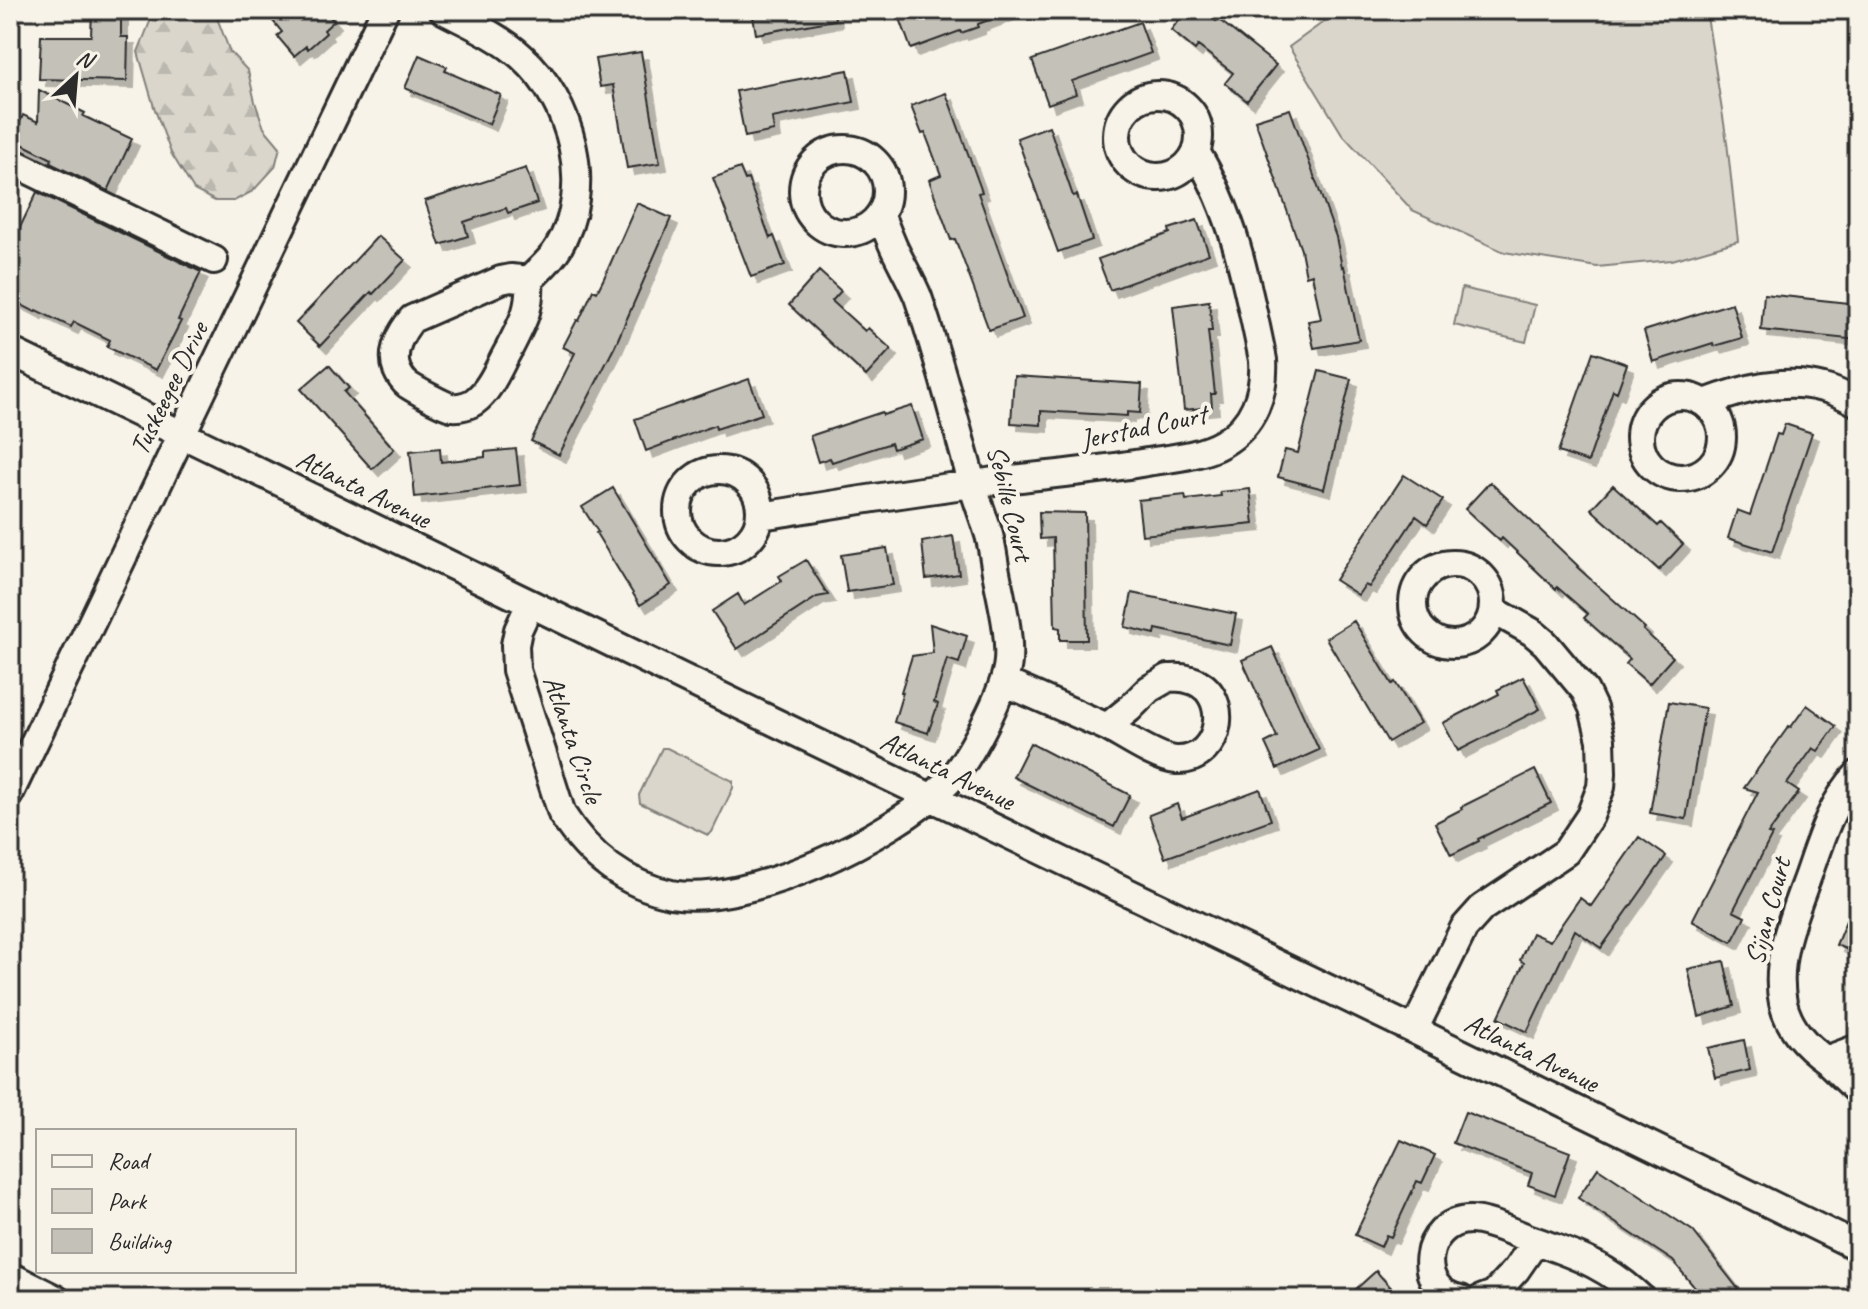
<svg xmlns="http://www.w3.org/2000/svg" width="1868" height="1309" font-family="Caveat,sans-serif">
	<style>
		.forest { fill: url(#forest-firs); stroke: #82807c; stroke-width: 2 }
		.park { fill: #dad6cc; stroke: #82807c; stroke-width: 2 }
		.building { fill: #c4c1b9; stroke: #2b2b2b; stroke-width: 2; filter: url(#shadow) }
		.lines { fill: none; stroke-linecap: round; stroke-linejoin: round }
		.minor-casing { stroke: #2b2b2b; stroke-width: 32 }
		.minor { stroke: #f7f3e8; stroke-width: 26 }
		.labels { text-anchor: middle; stroke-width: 8; stroke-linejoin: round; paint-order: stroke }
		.street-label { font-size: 28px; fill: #2b2b2b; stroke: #f7f3e8 }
	</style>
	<defs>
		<pattern id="forest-firs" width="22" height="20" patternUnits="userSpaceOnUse" patternTransform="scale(2)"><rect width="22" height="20" fill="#dad6cc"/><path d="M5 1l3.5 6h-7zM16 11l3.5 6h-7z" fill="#bbb8af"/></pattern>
		<filter id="shadow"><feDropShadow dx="7" dy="7" stdDeviation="0" flood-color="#0004"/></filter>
	</defs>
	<rect width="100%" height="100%" fill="#f7f3e8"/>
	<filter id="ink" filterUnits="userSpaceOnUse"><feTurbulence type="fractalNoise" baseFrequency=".0125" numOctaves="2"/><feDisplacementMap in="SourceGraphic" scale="16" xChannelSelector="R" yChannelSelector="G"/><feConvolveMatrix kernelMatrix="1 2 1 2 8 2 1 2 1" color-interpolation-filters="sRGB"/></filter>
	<g filter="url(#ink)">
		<path class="forest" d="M152,10h62l16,42 18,19 7,31 9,26 16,19 -5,20 -22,24 -19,10h-19l-21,-11 -23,-37 -17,-46 -16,-55 15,-38z"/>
		<path class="park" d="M1340,10h366l21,132 11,99 -66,19 -75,7 -93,-15 -92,-42 -70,-76 -53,-87z
			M1462,288l73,17 -9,37 -72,-17z
			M662,748h5l66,33v7l-21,44 -4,3 -68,-32 -1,-8z"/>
		<path class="building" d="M92,10h29v27h7l-1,44 -88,-2 2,-43h50z
			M264,10h60l10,11 -10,9 2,3 -18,16 -2,-3 -12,10 -17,-20 5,-4z
			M752,10h82l1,10 -79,14z
			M897,10h113v2l-32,12v3l-17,6 -1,-2 -49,18z
			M1187,10h15l14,11 2,-2 58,46 -29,36 -22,-18 8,-10 -35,-27 -3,4 -24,-20z
			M1140,22l11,31 -79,28 4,13 -28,10 -16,-44z
			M641,52l19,111 -33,5 -14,-83 -13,2 -5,-28z
			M419,55l28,12 -2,4 56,24 -12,29 -84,-36z
			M848,70l6,32 -82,16 2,13 -29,6 -9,-46z
			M39,90l46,23 -2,3 49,23 -24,52 -58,-28 2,-4 -40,-20 11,-24 15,7z
			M946,93l36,99 -4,1 45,125 -34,12 -28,-76 -6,-15 -4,1 -22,-60 12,-5 -16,-42 -3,1 -11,-28z
			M1290,109l46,128 6,30 2,-1 15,74 -45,8 -6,-27 13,-2 -9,-45 -6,2 -5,-26 -46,-130z
			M1049,126l24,70 4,-1 15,45 -34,12 -41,-114z
			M526,168l11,35 -29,10 -2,-5 -42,14 4,14 -28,9 -15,-44z
			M740,168l5,12 3,-1 22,59 4,-2 11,29 -34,12 -38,-99z
			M37,192l164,80 -23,48 3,1 -25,49 -49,-23 3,-7 -36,-18 -3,5 -35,-17 -1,2 -25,-13v-51z
			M637,203l34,15 -56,128 -56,109 -28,-14 44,-88 -12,-6 14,-27 2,1 14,-31 4,2 7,-14z
			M1197,220l12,34 -99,36 -12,-31 72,-26 -1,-4z
			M378,236l27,24 -32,34 -2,-2 -51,54 -24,-23z
			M819,271l22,20 -9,10 33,30 3,-3 23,21 -25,27 -77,-71z
			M1764,294l94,10v36l-97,-10z
			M1209,301l3,30h-4l7,63h-4l1,13 -28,3 -11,-104z
			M1732,303l10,35 -28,8 -1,-3 -60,19 -9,-31z
			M1593,352l34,12 -10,28 -4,-2 -25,72 -30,-10z
			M329,365l20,23 -5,4 50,57 -22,20 -71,-80z
			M1319,371l32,8 -27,110 -46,-12 7,-27 13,3z
			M1014,376l128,8 -2,29 -13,-1v4l-86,-5v14l-30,-2z
			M749,379l13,35 -46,15 -1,-4 -69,26 -11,-32z
			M912,406l11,33 -30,10 -2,-6 -59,19 -2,-4 -12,4 -8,-26 72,-24 1,3z
			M1785,424l27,9 -40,119 -44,-14 9,-28 13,5 27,-81 4,1z
			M440,448l1,14 44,-5v-5l31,-3 4,36 -105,12 -5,-46z
			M1404,475l39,25 -16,24 -11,-8 -47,71 -4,-2 -7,10 -23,-15z
			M1490,482l88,84 -1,1 68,61 -2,2 30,27 -24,27 -23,-20 4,-5 -46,-41 4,-4 -31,-27 -1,2 -54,-51 -2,3 -35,-32z
			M1613,485l45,41 3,-3 22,21 -24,26 -68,-61z
			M613,488l58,97 -31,20 -44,-72 2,-1 -16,-25z
			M1250,489l4,35 -112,11 -4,-35 47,-5 1,5 35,-4 -1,-4z
			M1039,512l46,1 2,127h-27v-12l-5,-1 -2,-89 -13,1z
			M953,536l6,38 -33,5 -4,-37z
			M887,548l6,37 -46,7 -6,-37z
			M806,560l22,35 -11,2 -80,52 -25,-38 26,-17 6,11 38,-24 -3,-5z
			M1132,593l104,21 -6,31 -74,-16 -1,5 -30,-7z
			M1354,621l38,63 3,-2 25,41 -32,19 -62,-104z
			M930,624l37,12 -8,27 -12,-4 -13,43 4,2 -10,29 -34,-11 9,-30h-2l11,-36 21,-3z
			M1272,647l47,103 -42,19 -12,-26 12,-6 -35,-77z
			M1523,677l17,32 -82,42 -15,-28 56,-29 -2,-4z
			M1669,702l36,6 -19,111 -36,-6z
			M1807,705l29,21 -18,25 -5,-3 -26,36 12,8 -31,42 4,1 -39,76 12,6 -13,25 -40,-21 66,-129 -14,-4 45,-62 2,1z
			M1030,743l100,52 -16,32 -101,-50z
			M1535,770l16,33 -73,36 1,2 -28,14 -16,-32 27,-14 -1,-2z
			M1260,789l11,31 -106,38 -16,-43 28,-11 5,14z
			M1639,837l27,19 -65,92 -26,-18 -48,102 -29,-14 26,-55 -4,-3 12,-27 18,8 30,-43 11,8z
			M1857,894h1v60l-22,-9z
			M1724,961l10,45 -35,11 -11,-48z
			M1744,1040l6,30 -35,8 -7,-30z
			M1465,1112l105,40 -15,43 -27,-10 4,-12 -79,-30z
			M1401,1140l34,15 -13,28 -5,-2 -26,56 -5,-2 -5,12 -26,-12z
			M1598,1168l95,63 53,68h-42l-31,-38 -95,-63z
			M1376,1271l25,28h-56z"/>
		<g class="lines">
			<g class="minor-casing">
				<path id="minor" d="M443,10c27,14 56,26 79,47 50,45 73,131 36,191 -7,12 -19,22 -29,32
					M1117 136a41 41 0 1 1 82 0a41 41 0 1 1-82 0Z
					M803 191a42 42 0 1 1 84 0a42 42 0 1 1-84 0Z
					M10,161l204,99
					M511,278l18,2c2,30 -7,43 -20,69 -10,17 -18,40 -34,52 -5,4 -16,7 -23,6 -6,0 -38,-18 -44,-22 -4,-3 -9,-10 -11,-15 -7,-18 4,-38 15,-51l89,-39z
					M10,351l723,351 681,328 444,217
					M1640 437a41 41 0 1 1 82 0a41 41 0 1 1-82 0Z
					M1705,403c37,-14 79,-26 118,-15 13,3 24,9 35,15
					M678 511a41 41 0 1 1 82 0a41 41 0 1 1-82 0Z
					M761,516c70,-11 140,-23 211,-32 58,-8 117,-12 175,-22 25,-4 54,-6 76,-19 31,-18 42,-50 40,-83 -15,-72 -28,-145 -67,-208
					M1413 604a40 40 0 1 1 80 0a40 40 0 1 1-80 0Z
					M530,604l-12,26 -3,15 1,25 46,144c26,41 61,70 109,80 76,14 221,-57 275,-110 21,-20 60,-94 62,-123 2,-28 -6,-57 -11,-84 -3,-14 -4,-28 -8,-42 -5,-17 -12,-34 -17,-52 -17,-62 -33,-125 -54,-186 -7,-17 -16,-32 -24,-49 -5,-11 -9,-22 -14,-34
					M1168,678c6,0 13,-1 19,1 46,9 37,83 -11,81 -18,-1 -52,-24 -69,-33l22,-18 20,-20z
					M1004,682l103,45
					M10,793l375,-783
					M1414,1030l50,-102 18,-20 84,-56 24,-36 11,-29 1,-14 -1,-33 -8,-32 -8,-17 -40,-48 -13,-11 -39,-22
					M1858,1048l-32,12 32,31
					M1826,1060c-21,-15 -37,-32 -43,-57 -9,-42 10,-87 24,-125 13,-37 24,-76 51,-104
					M1536,1241c44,16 71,25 106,58
					M10,1276l46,23
					M1461,1299c-48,-8 -39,-78 9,-79 19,0 48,15 66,21l-20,29 -22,24 -13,5"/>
			</g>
			<use href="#minor" class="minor"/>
		</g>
	</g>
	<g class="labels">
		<g class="street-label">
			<text transform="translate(168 388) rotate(-64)" y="10">Tuskeegee Drive</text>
			<text transform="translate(1143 426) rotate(-12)" y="10">Jerstad Court</text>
			<text transform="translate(364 488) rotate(26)" y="10">Atlanta Avenue</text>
			<text transform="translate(1011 503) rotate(76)" y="10">Sebille Court</text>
			<text transform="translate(574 739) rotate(71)" y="10">Atlanta Circle</text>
			<text transform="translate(948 770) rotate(26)" y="10">Atlanta Avenue</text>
			<text transform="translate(1767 911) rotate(-75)" y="10">Sijan Court</text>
			<text transform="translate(1532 1052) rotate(26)" y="10">Atlanta Avenue</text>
		</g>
	</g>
	<rect width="1868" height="1309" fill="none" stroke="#f7f3e8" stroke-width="40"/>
	<rect x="20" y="20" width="1828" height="1269" fill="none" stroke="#2b2b2b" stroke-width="3" filter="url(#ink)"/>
	<rect x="36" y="1129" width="260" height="144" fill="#f7f3e8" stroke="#a5a39c" stroke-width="2"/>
	<rect x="52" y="1155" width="40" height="12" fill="#f7f3e8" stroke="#a5a39c" stroke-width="2"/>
	<text x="108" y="1169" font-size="24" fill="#2b2b2b">Road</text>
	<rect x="52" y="1189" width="40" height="24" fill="#dad6cc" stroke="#a5a39c" stroke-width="2"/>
	<text x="108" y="1209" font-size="24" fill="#2b2b2b">Park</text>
	<rect x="52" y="1229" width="40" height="24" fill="#c4c1b9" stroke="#a5a39c" stroke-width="2"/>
	<text x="108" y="1249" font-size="24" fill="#2b2b2b">Building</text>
	<g transform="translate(76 76) rotate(26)" stroke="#f7f3e8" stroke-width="6" paint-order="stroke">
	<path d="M0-6L14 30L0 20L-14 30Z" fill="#2b2b2b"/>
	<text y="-12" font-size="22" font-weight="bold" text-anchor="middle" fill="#2b2b2b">N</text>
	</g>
</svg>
